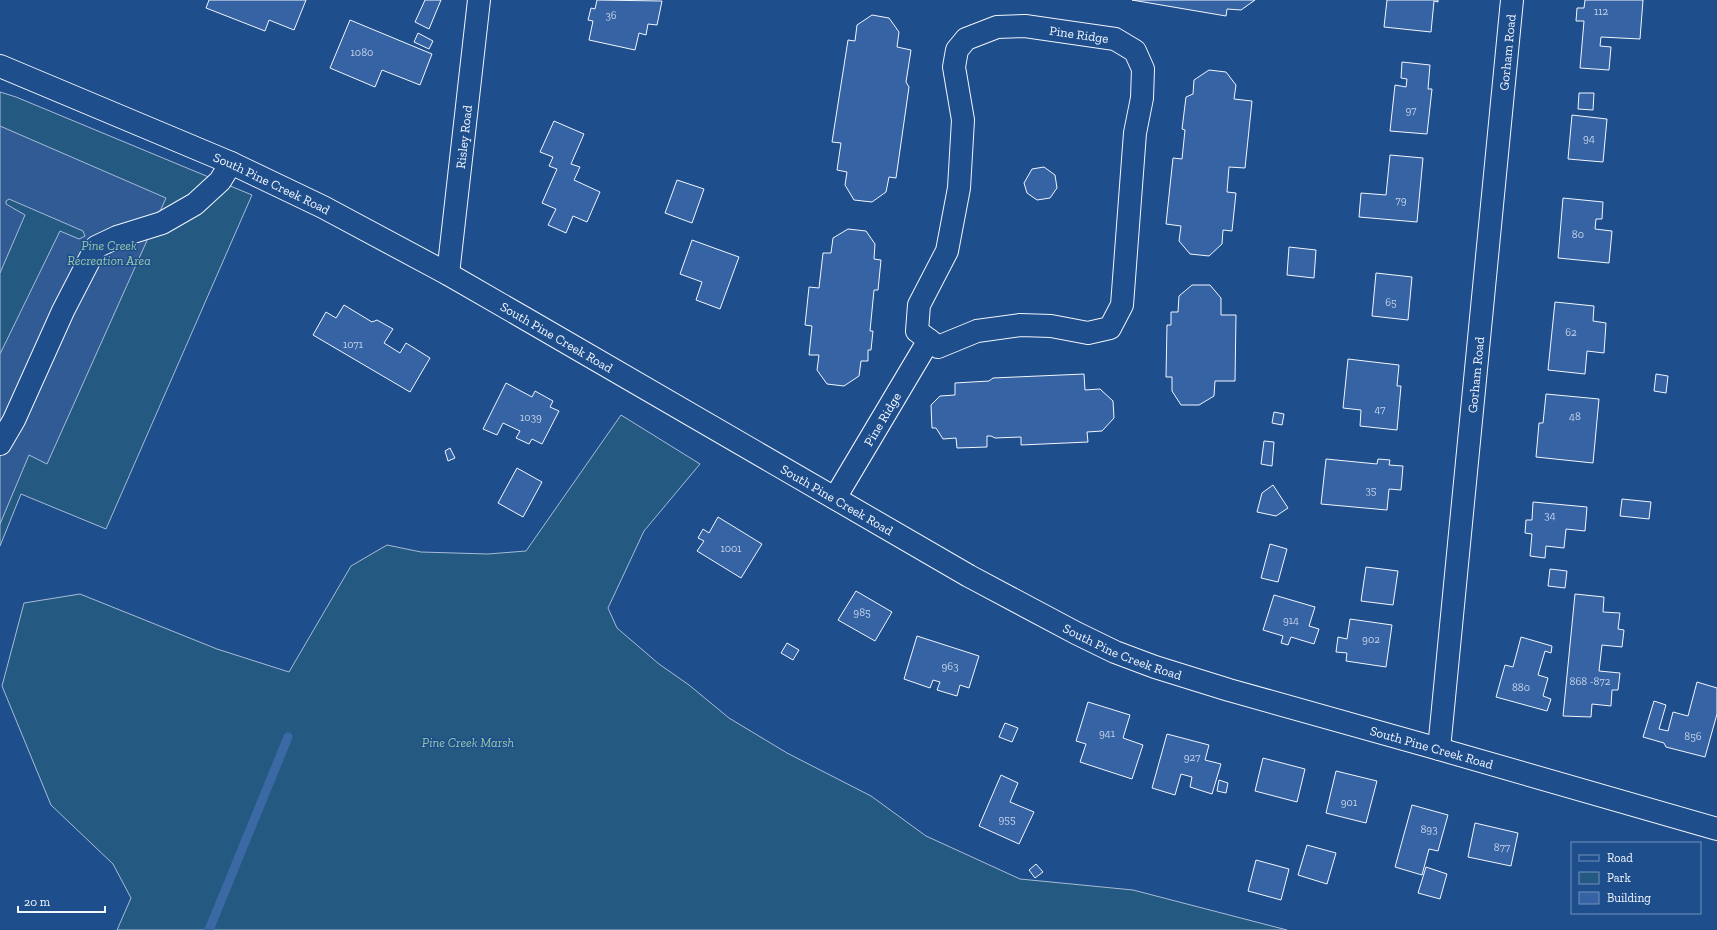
<svg xmlns="http://www.w3.org/2000/svg" width="1717" height="930" font-family="'Zilla Slab',serif">
	<style>
		.green { fill: #245a82; stroke: #a8bbd7 }
		.parking { fill: #305b95; stroke: #a8bbd7 }
		.lines { fill: none; stroke-linecap: round; stroke-linejoin: round }
		.stream { stroke: #3b69a3; stroke-width: 9 }
		.building { fill: #3563a3; stroke: #f2f6ff }
		.minor-casing { stroke: #f2f6ff; stroke-width: 24 }
		.minor { stroke: #1f4e8c; stroke-width: 22 }
		.labels { text-anchor: middle; stroke-width: 3; stroke-linejoin: round; paint-order: stroke }
		.number-label { font-size: 11px; fill: #c3d1e8 }
		.street-label { font-size: 13px; fill: #f2f6ff; stroke: #1f4e8c }
		.park-label { font-size: 13px; font-style: italic; fill: #97c8a6; stroke: #1f4e8c }
	</style>
	<rect width="100%" height="100%" fill="#1f4e8c"/>
	<path class="green" d="M0,92l16,5 236,98 -146,334 -85,-35 -21,52z
		M621,415l79,49 -56,67 -36,77 9,20 42,36 30,21 40,33 58,35 84,43 55,40 94,43 113,11 154,40h-1170l14,-32 -18,-34 -62,-59 -49,-119 22,-83 56,-9 137,55 72,23 62,-106 36,-21 34,7 67,2 38,-3z"/>
	<path class="parking" d="M0,126l166,72 -119,266 -18,-9 -29,69v-170l60,-123 19,8 6,-3 -2,-5 -74,-32 -3,2v3l19,11 -25,58z"/>
	<g class="lines">
		<path class="stream" d="M209,930l79,-193"/>
	</g>
	<path class="building" d="M209,0h97l-12,30 -25,-10 -4,11 -59,-23z
		M425,0h16l-12,29 -14,-7z
		M597,0l65,1 -5,24 -9,-1 -2,11 -7,-2 -4,17 -46,-10 4,-19 -5,-1 3,-12 4,1z
		M1132,0h123l-14,10 -14,-1 -1,7z
		M1387,0h51v2l-4,-1 -3,31 -47,-5z
		M1585,0h58l-3,39 -39,-2 -1,9 11,1 -2,23 -29,-2 4,-47h-8l1,-13h7z
		M872,15l17,3 10,14 -2,15 14,3 -5,32 3,5 -13,91 -7,-1 -3,15 -14,10 -18,-2 -9,-15 2,-13 -10,-2 4,-27 -9,-1 16,-102 7,1 2,-16z
		M350,20l82,34 -12,31 -38,-15 -7,17 -45,-19z
		M418,33l15,8 -4,8 -15,-7z
		M1402,62l28,3 -2,24h4l-5,45 -37,-3 5,-46 11,2 1,-8 -6,-1z
		M1209,70l17,2 10,13 -2,14 18,2 -7,67 -16,-1 -2,25 9,1 -4,38 -9,-1 -1,14 -13,12 -19,-2 -11,-13 2,-15 -15,-2 7,-66 9,1 3,-29 -3,-1 4,-32 7,-3 1,-14z
		M1579,93h15l-1,17 -15,-1z
		M1572,115l35,4 -4,43 -35,-3z
		M554,121l30,13 -13,30 9,3 -6,13 26,12 -13,30 -14,-6 -7,17 -18,-8 8,-16 -14,-6 15,-34 -8,-3 4,-9 -13,-5z
		M1390,155l33,3 -6,64 -58,-5 2,-24 25,2z
		M1044,167l11,8 2,13 -7,10 -13,2 -10,-7 -3,-10 8,-14z
		M677,180l27,9 -12,34 -27,-10z
		M1563,198l40,4 -1,17h-6l-1,10 17,2 -3,32 -51,-5z
		M848,229l18,2 9,13 -1,15 7,1 -3,30h-4l-4,41h3l-2,19h-3v11h-7l-2,15 -15,10 -17,-2 -10,-14 2,-15h-10l3,-29 -7,-1 4,-38 10,1 4,-35h8l2,-15z
		M692,240l47,17 -19,52 -24,-9 6,-18 -22,-8z
		M1289,247l27,3 -2,28 -27,-3z
		M1376,273l36,4 -4,43 -36,-4z
		M1192,285h18l11,13v17h15l-1,66h-20l-1,15 -15,9h-18l-9,-14v-14h-6l1,-52h4v-13h7l1,-16z
		M1555,302l39,4 -1,15 13,2 -2,30 -17,-2 -2,23 -37,-4z
		M344,305l28,17 5,-2 16,9 -9,14 16,10 6,-10 24,15 -20,34 -97,-57 13,-23 10,6z
		M1348,359l51,6 -2,21h4l-4,44 -37,-4 1,-16 -18,-2z
		M1084,374l1,16 15,-1 13,12 1,17 -12,13 -15,1 1,10 -67,3v-8l-26,1 -4,-2h-4v11l-30,1 -1,-10 -13,1 -7,-11h-4l-1,-23 9,-9 15,-1v-12l34,-2 4,-3z
		M1656,374l12,2 -2,17 -12,-2z
		M506,383l26,14 3,-6 18,10 -3,6 9,4 -17,33 -10,-5 -3,5 -13,-6 4,-7 -17,-8 -6,12 -14,-6z
		M1546,394l53,5 -6,64 -57,-6 3,-34h4z
		M1274,412l10,2 -2,11 -10,-2z
		M1264,441l10,1 -2,24 -11,-2z
		M450,448l5,10 -7,3 -3,-10z
		M1326,459l51,5 1,-5 12,1 -1,5 14,1 -2,24 -12,-1 -2,21 -66,-6z
		M517,468l25,14 -19,35 -25,-14z
		M1273,485l15,23 -12,8 -19,-4 5,-19z
		M1622,499l29,3 -2,17 -29,-3z
		M1533,502l54,5 -2,24 -19,-2 -2,19 -18,-2 -1,12 -15,-2 2,-22 -7,-1 1,-13h6z
		M718,517l44,27 -21,34 -44,-27 7,-10 -6,-3 5,-9 6,4z
		M1270,544l17,5 -9,33 -17,-4z
		M1366,567l32,4 -5,34 -32,-4z
		M1550,569l17,2 -2,17 -17,-2z
		M856,591l36,21 -17,29 -37,-21z
		M1575,594l29,3 -1,15 17,1 -2,16 6,1 -2,17 -20,-2 -3,26 21,2 -2,17h-6l-1,16 -19,-2 -1,13 -28,-1z
		M1274,595l41,12 -6,19 10,3 -5,15 -23,-7 -3,8 -7,-2 2,-7 -20,-6z
		M1350,619l42,6 -6,42 -40,-6 1,-8 -11,-1 2,-15 9,2z
		M917,636l62,20 -10,32 -9,-3 -3,11 -20,-6 3,-8 -7,-2 -3,8 -26,-9z
		M1521,637l31,9 -1,7 -6,-2 -7,24 10,3 -5,18 8,3 -4,12 -51,-14 9,-32 8,2z
		M787,643l12,7 -6,10 -12,-7z
		M1697,682l20,6v26l-12,43 -39,-10 -2,-4 -21,-6 11,-36 12,4 -7,24 9,2 5,-19 15,4z
		M1088,702l42,13 -7,23 20,7 -11,34 -52,-17 6,-18 -10,-3z
		M1005,723l13,5 -6,14 -13,-5z
		M1167,734l42,11 -4,15 16,4 -9,30 -22,-7 2,-10 -11,-3 -6,21 -23,-7z
		M1263,758l42,11 -8,33 -42,-11z
		M1336,771l41,10 -11,42 -40,-10z
		M1001,775l17,8 -8,19 24,10 -15,32 -40,-18z
		M1219,780l9,3 -2,10 -9,-2z
		M1412,805l36,10 -10,36 -9,-2 -7,26 -27,-8z
		M1475,823l43,10 -7,33 -43,-9z
		M1307,845l29,8 -9,31 -29,-9z
		M1256,860l33,9 -8,31 -33,-9z
		M1036,864l7,8 -8,6 -6,-8z
		M1426,867l21,7 -7,25 -22,-6z"/>
	<g class="lines">
		<g class="minor-casing">
			<g id="minor">
				<path d="M1025,26l90,13 20,12 8,18 -1,29 -7,35 -13,172 -12,23 -22,5 -37,-7 -31,-1 -43,6 -39,16 -21,-16 2,-26 28,-54 12,-63 4,-68 -9,-53 3,-17 9,-11 31,-12z"/>
				<path id="s1" d="M0,66l231,97 92,44 125,67 78,45 443,257 107,57 39,19 40,15 74,23 210,59 278,80"/>
				<path id="s2" d="M448,274l31,-274"/>
				<path d="M0,444l14,-24 49,-109 33,-64 21,-10 45,-14 33,-19 25,-23 11,-18"/>
				<path id="s3" d="M835,498l94,-158"/>
				<path id="s4" d="M1439,749l73,-749"/>
			</g>
		</g>
		<use href="#minor" class="minor"/>
	</g>
	<g class="labels">
		<g class="number-label">
			<text x="1601" y="15">112</text>
			<text x="611" y="19">36</text>
			<text x="362" y="56">1080</text>
			<text x="1411" y="114">97</text>
			<text x="1589" y="142">94</text>
			<text x="1401" y="204">79</text>
			<text x="1578" y="238">80</text>
			<text x="1391" y="306">65</text>
			<text x="1571" y="336">62</text>
			<text x="353" y="348">1071</text>
			<text x="1380" y="413">47</text>
			<text x="1575" y="420">48</text>
			<text x="531" y="421">1039</text>
			<text x="1371" y="494">35</text>
			<text x="1550" y="519">34</text>
			<text x="731" y="552">1001</text>
			<text x="862" y="616">985</text>
			<text x="1291" y="624">914</text>
			<text x="1371" y="643">902</text>
			<text x="950" y="670">963</text>
			<text x="1590" y="685">868 -872</text>
			<text x="1521" y="691">880</text>
			<text x="1107" y="737">941</text>
			<text x="1693" y="740">856</text>
			<text x="1192" y="761">927</text>
			<text x="1349" y="806">901</text>
			<text x="1007" y="823">955</text>
			<text x="1429" y="833">893</text>
			<text x="1502" y="851">877</text>
		</g>
		<g class="street-label">
			<text transform="translate(1079 34) rotate(8)" y="5">Pine Ridge</text>
			<text dy="5" stroke="none"><textPath href="#s4" startOffset="700">Gorham Road</textPath></text>
			<text dy="5" stroke="none"><textPath href="#s2" startOffset="138">Risley Road</textPath></text>
			<text dy="5" stroke="none"><textPath href="#s1" startOffset="296">South Pine Creek Road</textPath></text>
			<text dy="5" stroke="none"><textPath href="#s1" startOffset="620">South Pine Creek Road</textPath></text>
			<text dy="5" stroke="none"><textPath href="#s4" startOffset="376">Gorham Road</textPath></text>
			<text dy="5" stroke="none"><textPath href="#s3" startOffset="92">Pine Ridge</textPath></text>
			<text dy="5" stroke="none"><textPath href="#s1" startOffset="944">South Pine Creek Road</textPath></text>
			<text dy="5" stroke="none"><textPath href="#s1" startOffset="1268">South Pine Creek Road</textPath></text>
			<text dy="5" stroke="none"><textPath href="#s1" startOffset="1592">South Pine Creek Road</textPath></text>
		</g>
		<g class="park-label">
			<text x="109" y="250">Pine Creek<tspan x="109" dy="15">Recreation Area</tspan></text>
			<text x="468" y="747">Pine Creek Marsh</text>
		</g>
	</g>
	<rect x="1571" y="842" width="130" height="72" fill="#1f4e8c" stroke="#7391ba"/>
	<rect x="1579" y="855" width="20" height="6" fill="#1f4e8c" stroke="#7391ba"/>
	<text x="1607" y="862" font-size="12" fill="#f2f6ff">Road</text>
	<rect x="1579" y="872" width="20" height="12" fill="#245a82" stroke="#7391ba"/>
	<text x="1607" y="882" font-size="12" fill="#f2f6ff">Park</text>
	<rect x="1579" y="892" width="20" height="12" fill="#3563a3" stroke="#7391ba"/>
	<text x="1607" y="902" font-size="12" fill="#f2f6ff">Building</text>
	<path d="M18 906v6h87v-6" fill="none" stroke="#f2f6ff" stroke-width="2"/>
	<text x="24" y="906" font-size="12" fill="#f2f6ff" stroke="#1f4e8c" stroke-width="3" paint-order="stroke">20 m</text>
</svg>
